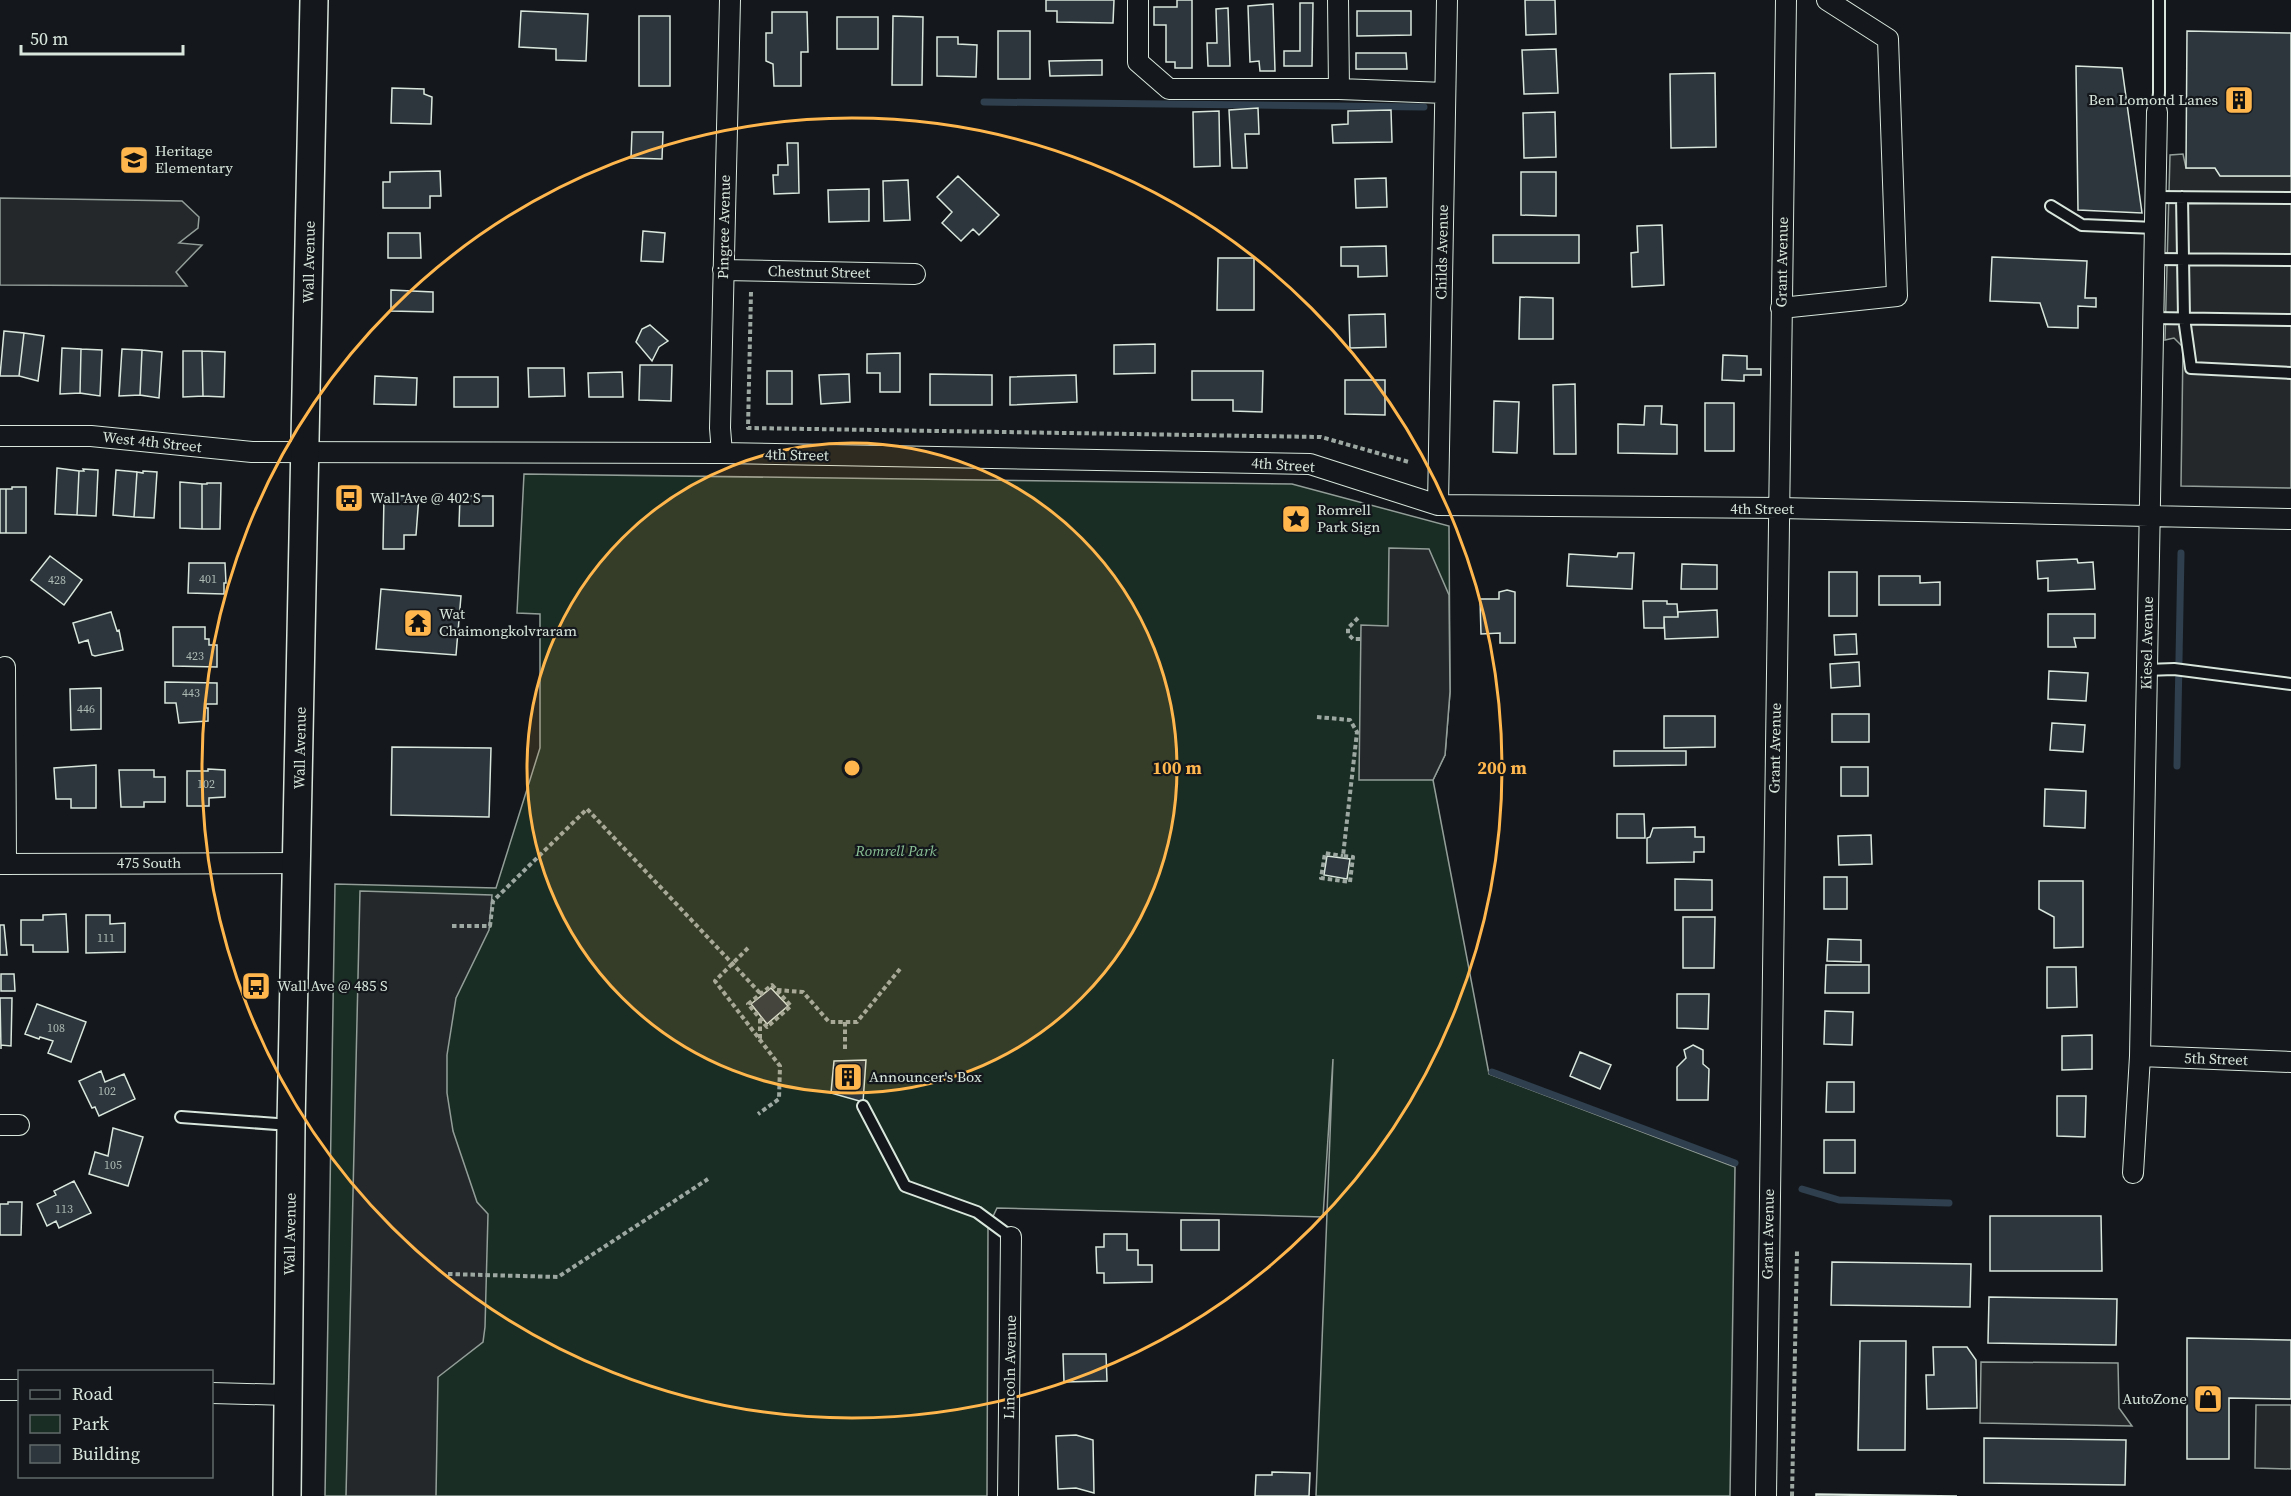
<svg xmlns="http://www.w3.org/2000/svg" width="2291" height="1496" font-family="'Source Serif 4',serif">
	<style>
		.green { fill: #1a2d24; stroke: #939e99; stroke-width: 1.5 }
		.parking { fill: #24282b; stroke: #939e99; stroke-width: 1.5 }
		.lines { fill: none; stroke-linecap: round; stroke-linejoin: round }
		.stream { stroke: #2f3f4d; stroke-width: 7 }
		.building { fill: #2c363c; stroke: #d8e6dc; stroke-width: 1.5 }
		.service-casing { stroke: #d8e6dc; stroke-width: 14 }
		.minor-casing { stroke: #d8e6dc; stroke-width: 22 }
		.secondary-casing { stroke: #d8e6dc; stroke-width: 30 }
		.path { stroke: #9da8a2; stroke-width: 4; stroke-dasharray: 4.5 3; stroke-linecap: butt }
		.service { stroke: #14181c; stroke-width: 10 }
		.minor { stroke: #14181c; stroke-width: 20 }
		.secondary { stroke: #14181c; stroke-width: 27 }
		.ring { fill: none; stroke: #ffb74d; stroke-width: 3 }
		.labels { text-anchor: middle; stroke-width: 4.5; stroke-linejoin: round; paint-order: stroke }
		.number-label { font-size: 12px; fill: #adbab4 }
		.poi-label { font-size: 15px; fill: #d8e6dc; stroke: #14181c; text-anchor: start }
		.street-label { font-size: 15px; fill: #d8e6dc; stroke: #14181c }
		.park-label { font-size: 15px; font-style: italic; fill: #8ac095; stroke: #14181c }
		.centre { fill: #ffb74d; stroke: #14181c; stroke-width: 3 }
		.ring-label { font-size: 18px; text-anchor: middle; font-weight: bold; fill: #ffb74d; stroke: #14181c; stroke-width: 4.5; stroke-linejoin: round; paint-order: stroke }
	</style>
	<rect width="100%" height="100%" fill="#14181c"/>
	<path class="green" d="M524,474l768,10 157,42 1,166 -5,63 -12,25 56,294 246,93 -5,329h-414l17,-437 -10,158 -326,-9 -9,19 -1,269h-662l10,-612 161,4 44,-140v-134l-23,-1z"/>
	<path class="parking" d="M2183,154l3,14h29l6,8h70v312l-110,-2 2,-139 -9,-9 -9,2 5,-185z
		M0,198l182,3 17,16 -1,11 -19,15 23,2 -26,27 11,14 -187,-1z
		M1389,548l40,1 20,46 1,97 -5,63 -12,25h-74l2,-155 27,1z
		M360,891l132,4 -3,35 -33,68 -9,57v38l6,38 24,71 11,12 -3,113 -2,15 -45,35 -2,119h-90z
		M1981,1362l137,1 1,45 13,18 -152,-3z
		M2256,1405h35v64l-36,-1z"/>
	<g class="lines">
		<path class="stream" d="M984,102l440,5
			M2177,766l4,-213
			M1492,1072l243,91
			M1802,1189l37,11 110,3"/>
	</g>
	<path class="building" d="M1046,0h68l-1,23 -56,-1v-11h-11z
		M1177,0h15v68h-17v-6h-9v-37h-12v-18h23z
		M1525,0h30l1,34 -30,1z
		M1300,3h13l-1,63h-28v-15h16z
		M1273,4l2,67h-15l-1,-10 -9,1 -2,-56z
		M1228,8l2,58h-22l-1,-23h10l-1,-34z
		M521,11l67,3 -2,47 -30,-1v-11l-37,-2z
		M1357,11h54v24l-54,1z
		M772,12h35l1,40h-7v34h-27l-1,-22 -7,-3v-28h6z
		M639,16h31v70h-31z
		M893,16l30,1 -1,68h-30z
		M837,17h41v32h-41z
		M998,31h32v48h-32z
		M2187,31l104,2v143h-71l-5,-8h-29z
		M937,37h21v7l19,1 -1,32 -39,-1z
		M1556,49l2,44 -34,1 -2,-44z
		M1356,53h50l1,16h-51z
		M1102,60v15l-52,1 -1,-15z
		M2076,66l46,2 20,145 -64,-3z
		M1715,73l1,74 -45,1 -1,-74z
		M392,88l32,1v5l8,3 -1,27 -40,-1z
		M1258,108l1,26h-14l2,34h-15l-3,-58z
		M1391,110l1,32 -59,1 -1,-18 16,-1v-13z
		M1219,111l1,55 -26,1 -1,-55z
		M1555,112l1,45 -32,1 -1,-45z
		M632,132h31l-1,27 -31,-1z
		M787,143h11l1,50 -25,1 -1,-19h5v-10h10z
		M440,171l1,25h-11v12h-47v-26h7v-10z
		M1521,172h35v44l-35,-1z
		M958,176l41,39 -20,20 -6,-6 -12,12 -19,-18 10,-11 -15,-15z
		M1386,178l1,29 -31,1 -1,-29z
		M908,180l2,40 -26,1 -1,-40z
		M869,189v32l-40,1 -1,-32z
		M1662,225l2,60 -32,2 -1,-34 7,-1 -1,-26z
		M643,231l22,2 -2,29 -22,-1z
		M388,233h32l1,25h-33z
		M1493,235h86v28h-86z
		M1386,246l1,30 -29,1v-11h-17v-19z
		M1992,257l95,4 -2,37h11v9l-18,-1v22l-30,-1 -8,-24 -50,-2z
		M1218,258h36v52h-37z
		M391,290l42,2v20l-42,-1z
		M1520,297l33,1v41h-34z
		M1385,314l1,33 -36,1 -1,-33z
		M650,325l18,16 -9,6 -7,14 -16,-19 6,-13z
		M4,331l20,2 -5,43h-19z
		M24,333l20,3 -6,45 -19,-5z
		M1155,344v29l-41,1v-29z
		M62,348l19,1 -1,44 -20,1z
		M81,349l21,1 -2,46 -20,-3z
		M122,349l20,1 -2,45 -21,1z
		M142,350l20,2 -3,46 -19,-3z
		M183,351h19l1,45 -20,1z
		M202,351l23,1 -1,45 -21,-1z
		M900,353v39h-20v-19h-13v-19z
		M1723,355l24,1v13h14v6h-17v6l-22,-1z
		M640,365h32l-1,36 -32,-1z
		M528,368h36l1,28 -36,1z
		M767,371h25v33h-25z
		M1192,371h71l-1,41 -29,-1v-11h-41z
		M622,372l1,25h-34l-1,-24z
		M849,374l1,28 -29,2 -2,-29z
		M930,374l62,1v30h-62z
		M1076,375l1,27 -67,3v-28z
		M375,376l42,2 -1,27 -42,-1z
		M454,377h44v30h-44z
		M1345,380h40v35l-40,-1z
		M1575,384l1,70h-22l-1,-69z
		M1494,401l25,1 -2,51 -24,-1z
		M1705,403h29v48h-29z
		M1645,406h17l-1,18 16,1v29l-59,-1v-29l26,1z
		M57,468l22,3 -2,44 -22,-1z
		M83,469l15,1 -2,46 -19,-1 2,-44h5z
		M116,470l21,2 -3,45 -21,-2z
		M143,471l14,1 -3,46 -20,-1 3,-45 6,1z
		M180,482l22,2v45l-22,-1z
		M207,483h14l-1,46h-18v-45h5z
		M12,487h14v46h-20v-44h6z
		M0,489h6v44h-6z
		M384,496h35l-3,39h-12v14h-21z
		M460,496h33v30h-34z
		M1618,553h16l-2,36 -65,-3 2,-32 48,3z
		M50,556l32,24 -18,25 -33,-25z
		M2077,559l1,4 15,-1 2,27 -47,2v-13l-10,1 -1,-18z
		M189,563h36l1,20h-2v11l-36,-1z
		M1682,564l35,1v24h-36z
		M1829,572h28v44h-28z
		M1879,576h41v7l20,-1v23h-61z
		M381,589l80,7 -5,59 -80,-6z
		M1507,590l8,2v51h-15v-10l-19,1 -1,-35h19v-7z
		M1643,601h24v3h10l1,13h-14v11h-20z
		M1717,610l1,27 -53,2 -1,-22h14v-5z
		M111,612l6,19 2,-1 4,20 -28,6 -3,-1 -4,-15 -9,3 -6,-20z
		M2048,614h47v24h-21l2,9h-28z
		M173,627h32v12h4v6h8v22l-44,-1z
		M1856,634l1,20 -22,1 -1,-20z
		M1859,662l1,24 -29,2 -1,-24z
		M2049,671l39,2 -2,28 -38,-2z
		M165,682l52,1v21h-11v4h2v13l-29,2 -3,-20h-11z
		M101,688v41l-30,1 -1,-41z
		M1832,714h37v28h-37z
		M1664,716h51v31l-51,1z
		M2052,723l33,2 -2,27 -33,-2z
		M392,747l99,1 -2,69 -98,-2z
		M1614,751h72v14l-72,1z
		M96,765v43h-25v-9h-15l-2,-31z
		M1841,767h27v29h-27z
		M208,769l17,1v27l-16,1v8h-22v-35h21z
		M119,770h35v7h11v25h-21v5h-23z
		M2045,789l41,2 -1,37 -41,-2z
		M1617,814h27l1,24h-28z
		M1695,827v10h9v15h-10v10l-47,1v-25l3,-1 3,-9z
		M1871,835l1,29 -33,1 -1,-29z
		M1327,856l23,3 -3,20 -23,-4z
		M1824,877h23v32h-23z
		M1675,879l37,1v30h-37z
		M2039,881h44v66l-29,1v-31l-15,-8z
		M66,914l2,38h-35v-7h-12v-25h22v-5z
		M86,915h24v9l15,-1v29l-39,1z
		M1683,917h32l-1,51h-31z
		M0,925h4l3,30h-7z
		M1828,939l33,1v22l-34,-1z
		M1826,965h43v28h-44z
		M2047,967h29l1,40 -30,1z
		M1,974h13l1,17h-14z
		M771,988l17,18 -21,18 -16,-20z
		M1677,994h32l-1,35 -31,-1z
		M0,998h12l-1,48 -10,-1v4z
		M37,1004l49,18 -15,40 -23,-9 5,-12 -13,-4 -1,2 -14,-5z
		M1825,1011l28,1 -1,33 -28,-1z
		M2092,1035v34l-30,1v-34z
		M1693,1045l10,5v14l6,5 -1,31h-31v-33l9,-9 -2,-8z
		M1580,1052l31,13 -11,24 -30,-13z
		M866,1060l-3,42 -32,-9 3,-32z
		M101,1071l4,11 19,-8 11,25 -36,17 -4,-9 -3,1 -13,-27z
		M1827,1082h27v30h-28z
		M2057,1096h29l-1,41 -28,-1z
		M113,1128l30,9 -15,49 -39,-12 6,-22 13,4z
		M1824,1140h31v33h-31z
		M74,1181l17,32 -32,15 -3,-7 -9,5 -10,-22 19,-9 -2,-4z
		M8,1202h14l-1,33h-21v-31h8z
		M1990,1216h111l1,55h-112z
		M1181,1220h38v30h-38z
		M1104,1234h23v16h11v15h14v17l-48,1v-10h-7l-1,-26h8z
		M1832,1262l139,2 -1,43 -139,-2z
		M1989,1297l128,2 -1,46 -128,-2z
		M2187,1338l104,2v59l-62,-1v61h-42z
		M1860,1341h46l-1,109h-47z
		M1933,1347h34l9,13 1,48 -50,1 -1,-34h8z
		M1063,1354h43l1,27 -43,1z
		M1076,1435l17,5 1,53 -18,-5 -18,1 -2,-53z
		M1984,1438l142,2 -1,45 -141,-2z
		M1272,1472l38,1 -1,23h-54l1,-21h16z
		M1816,1494l141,2h-141z"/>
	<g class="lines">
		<g class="service-casing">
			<path id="service" d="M2157,112l2,-19v-93
				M2156,197l135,1
				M2182,197l2,121 7,50 100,5
				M2051,206l31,19 73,3
				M2154,259l137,1
				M2153,318l138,2
				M2146,670l28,-1 117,15
				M863,1106l42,80 72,26 34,25
				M181,1117l109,8"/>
		</g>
		<g class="minor-casing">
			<path id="minor" d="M1138,0v62l31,27h170l106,4
				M1338,0l1,89
				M723,270l192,4
				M1781,308l116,-12 -9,-257 -61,-39
				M0,436h91l161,16 470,1 588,11 128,41 341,3 512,11
				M722,453l-2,-25 10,-428
				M1438,505l9,-505
				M5,667l1,197
				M0,864l298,-1
				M2140,1056l151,6
				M0,1125h19
				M2133,1173l7,-117 17,-944
				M0,1390h20
				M212,1393l76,2
				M1008,1496l3,-259
				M1766,1496l20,-1496"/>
		</g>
		<g class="secondary-casing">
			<path id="secondary" d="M287,1496l4,-371 23,-1125"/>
		</g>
		<path class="path" d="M751,292l-3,136 573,9 88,25
			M1358,618l-10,10v6l5,5h8
			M1317,717l33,3 7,12 -14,124 10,1 -3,25 -29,-4 4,-25 18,3
			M452,926h38l3,-25 94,-92 173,184
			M748,948l-33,33 65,85 -1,33 -21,15
			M772,985l19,21 -24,21 -19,-23z
			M777,990l26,2 26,30h28l43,-53
			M760,1019v23
			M845,1022v30
			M448,1274l110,3 150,-98
			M1792,1496l5,-245"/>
		<use href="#service" class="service"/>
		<use href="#minor" class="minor"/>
		<use href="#secondary" class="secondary"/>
	</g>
	<circle cx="852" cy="768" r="325" fill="#ffb74d" fill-opacity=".12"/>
	<g class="ring">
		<circle cx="852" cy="768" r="325"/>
		<circle cx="852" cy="768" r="650"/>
	</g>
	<defs>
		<g id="building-square" transform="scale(1.5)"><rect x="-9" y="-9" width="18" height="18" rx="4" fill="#ffb74d" stroke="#14181c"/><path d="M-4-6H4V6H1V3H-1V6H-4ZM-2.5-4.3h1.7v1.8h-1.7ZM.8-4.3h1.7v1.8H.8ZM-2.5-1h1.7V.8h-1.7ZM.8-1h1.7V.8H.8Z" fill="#111"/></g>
		<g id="school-square" transform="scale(1.5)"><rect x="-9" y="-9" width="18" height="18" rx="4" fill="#ffb74d" stroke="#14181c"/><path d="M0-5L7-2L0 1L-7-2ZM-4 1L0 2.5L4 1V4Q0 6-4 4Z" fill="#111"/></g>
		<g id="bus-square" transform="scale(1.5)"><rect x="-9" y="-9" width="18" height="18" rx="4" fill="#ffb74d" stroke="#14181c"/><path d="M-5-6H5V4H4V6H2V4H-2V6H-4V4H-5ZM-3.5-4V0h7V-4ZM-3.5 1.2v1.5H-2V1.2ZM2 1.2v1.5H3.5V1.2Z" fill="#111"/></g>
		<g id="sight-square" transform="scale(1.5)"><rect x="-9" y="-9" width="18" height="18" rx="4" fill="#ffb74d" stroke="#14181c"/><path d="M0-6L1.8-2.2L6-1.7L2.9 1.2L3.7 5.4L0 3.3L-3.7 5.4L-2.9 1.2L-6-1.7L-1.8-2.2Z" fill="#111"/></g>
		<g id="temple-square" transform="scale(1.5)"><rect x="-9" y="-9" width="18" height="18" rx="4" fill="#ffb74d" stroke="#14181c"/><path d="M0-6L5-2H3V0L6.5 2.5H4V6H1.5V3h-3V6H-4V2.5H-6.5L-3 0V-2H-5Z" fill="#111"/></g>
		<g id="shop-square" transform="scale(1.5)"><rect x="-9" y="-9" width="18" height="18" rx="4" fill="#ffb74d" stroke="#14181c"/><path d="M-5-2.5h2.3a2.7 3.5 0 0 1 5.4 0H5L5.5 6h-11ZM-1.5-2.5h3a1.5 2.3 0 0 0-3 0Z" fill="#111"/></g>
	</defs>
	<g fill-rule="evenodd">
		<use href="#building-square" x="2239" y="100"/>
		<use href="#school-square" x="134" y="160"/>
		<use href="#bus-square" x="349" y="498"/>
		<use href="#sight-square" x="1296" y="519"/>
		<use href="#temple-square" x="418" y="623"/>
		<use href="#bus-square" x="256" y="986"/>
		<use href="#building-square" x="848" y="1077"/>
		<use href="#shop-square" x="2208" y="1399"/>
	</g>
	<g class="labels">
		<g class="number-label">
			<text x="208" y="583">401</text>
			<text x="57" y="584">428</text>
			<text x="195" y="660">423</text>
			<text x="191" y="697">443</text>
			<text x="86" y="713">446</text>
			<text x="206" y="788">102</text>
			<text x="106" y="942">111</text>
			<text x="56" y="1032">108</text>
			<text x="107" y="1095">102</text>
			<text x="113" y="1169">105</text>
			<text x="64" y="1213">113</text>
		</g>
		<g class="poi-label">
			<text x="2218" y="105" text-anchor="end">Ben Lomond Lanes</text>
			<text x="155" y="156">Heritage<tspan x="155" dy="17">Elementary</tspan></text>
			<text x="370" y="503">Wall Ave @ 402 S</text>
			<text x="1317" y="515">Romrell<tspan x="1317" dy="17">Park Sign</tspan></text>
			<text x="439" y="619">Wat<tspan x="439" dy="17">Chaimongkolvraram</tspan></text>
			<text x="277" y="991">Wall Ave @ 485 S</text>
			<text x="869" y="1082">Announcer's Box</text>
			<text x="2187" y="1404" text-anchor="end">AutoZone</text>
		</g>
		<g class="street-label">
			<text transform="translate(724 227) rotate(-89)" y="5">Pingree Avenue</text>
			<text transform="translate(1442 252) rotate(-89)" y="5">Childs Avenue</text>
			<text transform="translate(309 262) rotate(-89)" y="5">Wall Avenue</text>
			<text transform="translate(1782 262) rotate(-89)" y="5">Grant Avenue</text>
			<text transform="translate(819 272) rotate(1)" y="5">Chestnut Street</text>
			<text transform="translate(152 442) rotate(6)" y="5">West 4th Street</text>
			<text transform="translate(797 455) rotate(1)" y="5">4th Street</text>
			<text transform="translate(1283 465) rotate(4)" y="5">4th Street</text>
			<text x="1762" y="514">4th Street</text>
			<text transform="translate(2147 643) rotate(-89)" y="5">Kiesel Avenue</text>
			<text transform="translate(300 748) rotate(-89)" y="5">Wall Avenue</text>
			<text transform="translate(1775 748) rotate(-89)" y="5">Grant Avenue</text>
			<text x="149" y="868">475 South</text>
			<text transform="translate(2216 1059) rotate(2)" y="5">5th Street</text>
			<text transform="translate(290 1234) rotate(-89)" y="5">Wall Avenue</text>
			<text transform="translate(1768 1234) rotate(-89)" y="5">Grant Avenue</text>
			<text transform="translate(1010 1367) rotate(-89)" y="5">Lincoln Avenue</text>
		</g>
		<g class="park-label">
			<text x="896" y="856">Romrell Park</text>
		</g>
	</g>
	<circle cx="852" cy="768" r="9" class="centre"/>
	<g class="ring-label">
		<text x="1177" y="774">100 m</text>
		<text x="1502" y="774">200 m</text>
	</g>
	<rect x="18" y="1370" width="195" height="108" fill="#14181c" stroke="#626a69" stroke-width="1.5"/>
	<rect x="30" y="1390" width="30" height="9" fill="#14181c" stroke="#626a69" stroke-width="1.5"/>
	<text x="72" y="1400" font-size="18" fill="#d8e6dc">Road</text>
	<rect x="30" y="1415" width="30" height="18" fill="#1a2d24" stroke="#626a69" stroke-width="1.5"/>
	<text x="72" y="1430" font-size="18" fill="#d8e6dc">Park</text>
	<rect x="30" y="1445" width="30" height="18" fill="#2c363c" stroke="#626a69" stroke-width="1.5"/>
	<text x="72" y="1460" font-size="18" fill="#d8e6dc">Building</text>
	<path d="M21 45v9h162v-9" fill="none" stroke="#d8e6dc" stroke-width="3"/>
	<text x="30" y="45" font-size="18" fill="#d8e6dc" stroke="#14181c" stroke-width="4.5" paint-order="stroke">50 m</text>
</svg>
